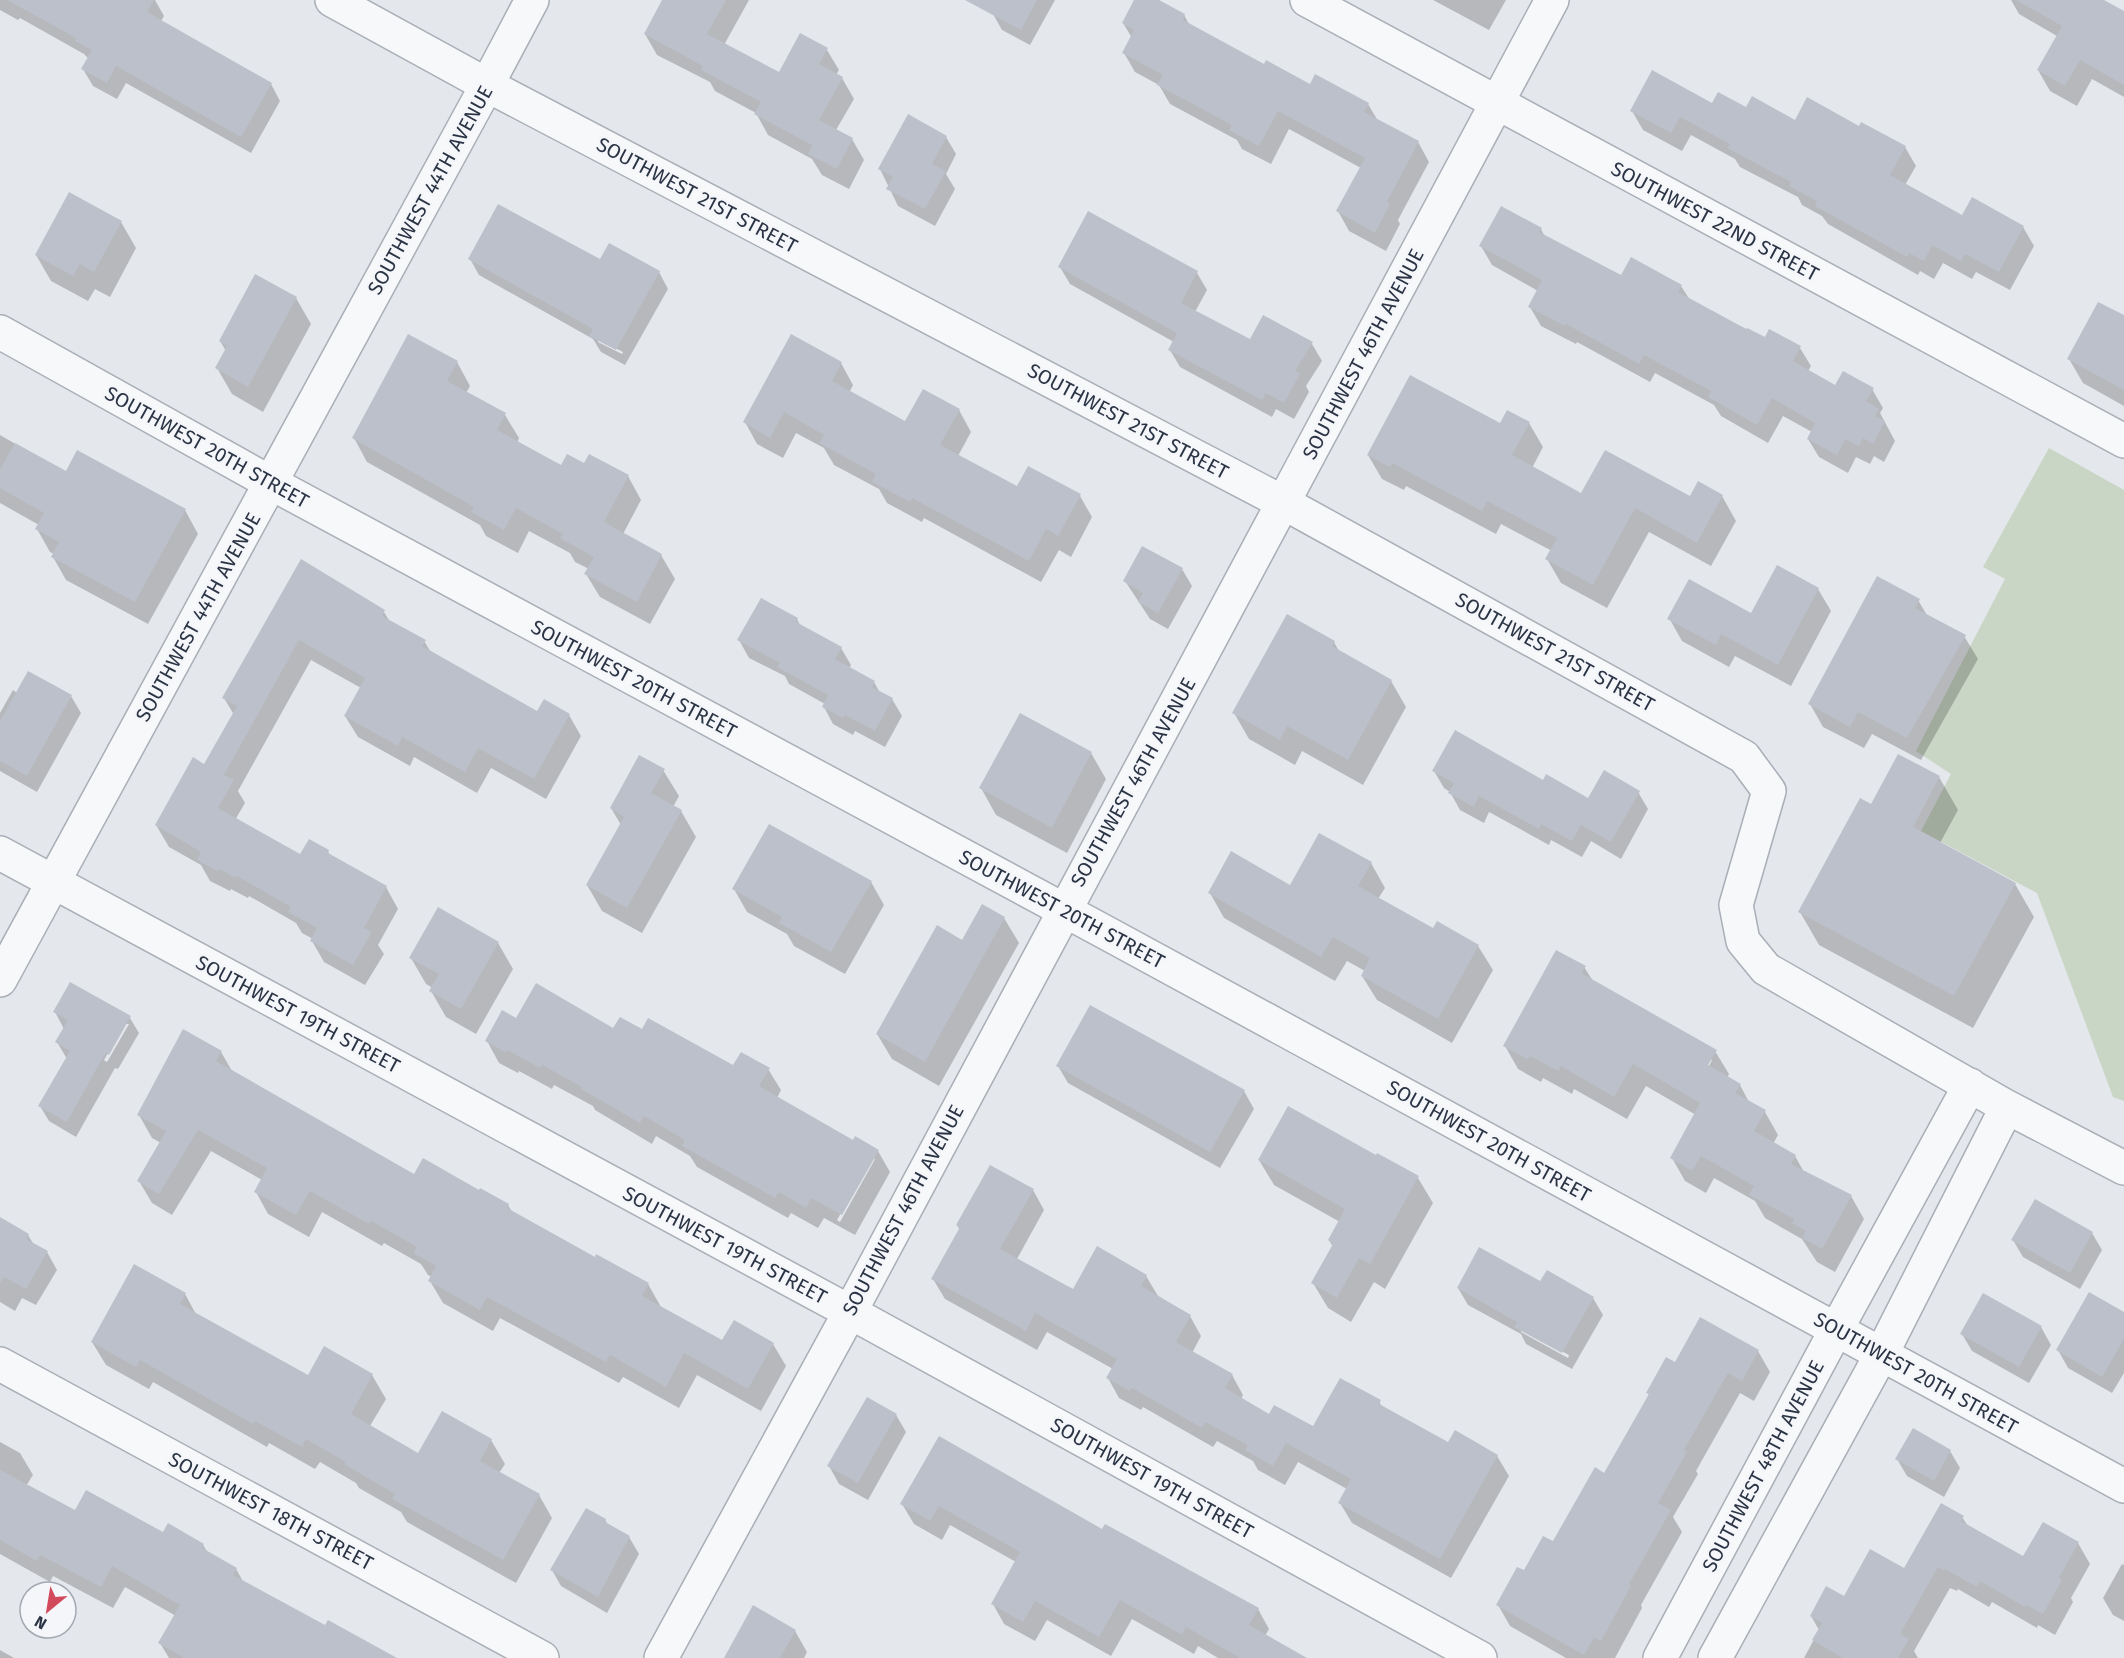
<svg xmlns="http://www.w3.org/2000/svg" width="2124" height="1658" font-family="'Fira Sans',sans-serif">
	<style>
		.green { fill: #c9d6c5 }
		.shadow { fill: #0003; fill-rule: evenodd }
		.building { fill: #bbc0ca }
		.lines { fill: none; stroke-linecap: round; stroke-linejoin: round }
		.street-casing { stroke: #a9aeb7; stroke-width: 36 }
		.street { stroke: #f7f8fa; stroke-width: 33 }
		.labels { text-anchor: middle; stroke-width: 5; stroke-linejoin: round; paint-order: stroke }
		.street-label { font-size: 20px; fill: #2b3445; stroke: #f4f6f9 }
	</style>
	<rect width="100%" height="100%" fill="#e4e7ec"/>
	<path class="green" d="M2049,448l75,42v611l-11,-4 -76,-204 -116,-62 30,-57 -35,-23 89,-172 -22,-12z"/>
	<path class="shadow" d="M0,0h155l9,16 -3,5 110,63 9,17 -29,52 -125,-70 -9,16 -24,-13 -10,-17 6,-10 -5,-5 -64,-36 -2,2 -18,-10z
		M663,0h86l-25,45 56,29 47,-24 12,20 -3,5 6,3 12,21 -18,31 16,9 12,21 -15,29 -27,-14 -10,-16 -44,-24 -12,-22 -41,-22 -5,-9 -53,-27 -12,-21z
		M991,0h64l-25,45 -28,-15 -9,-16z
		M1136,0h20l28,15 6,11 75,40 46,20 57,18 10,17 40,21 11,20 -31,58 2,4 -14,27 -37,-20 -11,-20 23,-43 -72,-39 -18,35 -29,-15 -5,-9 -67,-36 -11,-19 -24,-13 -11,-19 8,-15 -9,-15z
		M1433,0h73l-17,30z
		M2011,0h91l22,13v84l-32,-18 -15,27 -27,-15 -12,-21 19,-34 -38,-22z
		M1712,105l35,4 49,13 63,6 46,19 11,19 -11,19 57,32 61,10 11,19 -24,44 -34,-18 -4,7 -29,-16 -9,16 -14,-8 -2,4 -90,-51 -6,-8 -20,-11 -4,-8 -58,-30 -5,-8 -44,-24 -9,16 -39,-21 -11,-19z
		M946,137l10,17 -10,20 9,15 -20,37 -37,-20 -18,-37z
		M1089,213l108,60 10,17 -12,22 55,29 13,-24 49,27 10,17 -16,25 3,6 -15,27 -18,-10 -4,8 -92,-50 -10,-17 4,-8 -104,-58 -10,-17z
		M121,222l15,26 -26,49 -15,-8 -7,12 -37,-20 -15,-26z
		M1541,229l4,8 76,40 60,9 9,14 75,39 35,9 11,18 -3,5 28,16 36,2 11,19 -3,5 15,28 -11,21 -10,-6 -4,8 -14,-7 -8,16 -29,-16 -11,-18 4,-7 -29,-16 -15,27 -47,-27 -7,-11 -59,-32 -5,9 -73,-40 -1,2 -35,-18 -11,-19 8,-16 -46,-26 -11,-19z
		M470,259l131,2 58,11 9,17 -43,76 -24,-13 -8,-13 -114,-64zM598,339l25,13 -1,2 -24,-12z
		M296,298l15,26 -48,88 -31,-18 -15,-26 9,-17 -6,-10z
		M2124,317v89l-41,-23 -14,-24z
		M457,362l13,24 -4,7 39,22 14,23 -2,5 45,24 23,-2 43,11 13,24 -18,34 38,21 14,24 -25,45 -50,-27 -14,-23 3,-5 -14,-7 -5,-9 -41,-22 -11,22 -32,-17 -6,-11 -113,-63 -13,-24z
		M841,363l12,22 -4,8 57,30 53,-13 12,22 -13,24 60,32 62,8 12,21 -21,40 -12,-7 -18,32 -117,-64 -2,4 -35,-19 -8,-14 -45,-24 -10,-17 -28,-15 -13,25 -26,-14 -12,-22z
		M1529,423l14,24 -11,21 50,27 109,3 31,-2 14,25 -25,45 -62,-34 -42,76 -46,-25 -14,-24 5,-8 -51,-27 -5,10 -90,-48 -2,4 -22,-11 -14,-24 132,-30z
		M0,435l66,38 119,37 13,24 -50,90 -82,-44 -13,-23 1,-3 -4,-2 -13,-23 2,-4 -39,-22z
		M301,561l83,51 6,10 34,19 8,13 106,59 31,2 12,21 -35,63 -55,-31 -14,25 -63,-36 -4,9 -52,-29 -13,-21 16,-28 -50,-28 -73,131 7,12 -10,17 66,36 27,-4 3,4 55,31 12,22 -20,36 6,9 -19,31 -41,-23 -12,-21 1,-2 -11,-6 -6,-10 -47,-27 -1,2 -17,-9 -1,2 -20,-10 -9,-16 -32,-18 -13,-22 49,-59 29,-51 -10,-17z
		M1182,569l10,17 -24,43 -18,-10 -25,-38z
		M1818,589l13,22 -40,75 -56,-30 -6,11 -47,-26 -13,-23 83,-3z
		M1918,600l10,17 36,19 14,23 -57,101 -49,-26 -8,14 -41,-21 -13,-23z
		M797,619l4,8 40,21 10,17 -2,4 25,13 6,11 12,6 10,17 -17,31 -30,-16 -2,4 -20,-11 -9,-17 1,-3 -36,-20 -4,-8 -36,-18 -10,-18z
		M1334,642l6,11 51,28 15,26 -43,78 -61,-34 -7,14 -46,-26 -15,-26z
		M13,690l4,3 54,3 10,17 -44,79 -37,-21v-58z
		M1091,753l15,26 -39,74 -71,-38 -15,-27z
		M663,770l16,26 -6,11 8,4 15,26 -54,96 -40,-22 -15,-26 34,-60 -10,-17z
		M1434,771l109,11 46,18 49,-8 10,17 -27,50 -30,-18 -9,16 -31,-17 -2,5 -60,-33 -5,11 -24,-13 -10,-18 -6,-4z
		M1939,777l19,33 -18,33 75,41 19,33 -61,111 -154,-83 -19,-33 72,-106z
		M1371,863l14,25 -7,11 55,31 45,16 15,24 -41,73 -75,-43 -15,-24 3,-5 -18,-10 -12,20 -111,-63 -14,-25 81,-6z
		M871,882l13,23 -39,69 -51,-28 -7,-12 -40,-22 -13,-23z
		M1004,918l15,25 -80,143 -47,-27 -15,-25 86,-92z
		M498,943l15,26 -37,65 -30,-17 -15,-26 2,-3 -7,-4 -15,-26z
		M1584,967l9,14 122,70 14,23 -2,4 13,7 10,19 15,8 13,23 -5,9 22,12 9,16 47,24 13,23 -29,53 -18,-10 -15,-23 -37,-21 -10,-17 -41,-23 -8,15 -21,-12 -13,-23 24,-43 -50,-29 -19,33 -53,-30 -2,5 -29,-16 -2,4 -23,-13 -13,-23zM1709,1060h3l-6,12z
		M1091,1007l153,84 10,18 -34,59 -152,-85 -10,-17z
		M55,1012l75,6 9,15 -21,36 -3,-1 -39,69 -27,-16 -9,-15 27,-47 -10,-17 7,-13zM125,1024h4l-22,38 -3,-2z
		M517,1020l125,11 92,36 34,2 13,21 -4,8 76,44 25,9 12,21 -35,63 -31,-17 -6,10 -27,-15 -3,5 -91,-51 -7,-11 -34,-20 -4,8 -57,-34 -2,-4 -39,-21 -2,4 -33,-18 -1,2 -19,-10 -12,-22zM872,1159h3l-35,63 -3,-2z
		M221,1052l11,19 183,105 93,29 4,7 83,47 53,25 13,23 62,35 50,2 13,22 -25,45 -64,-36 -18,33 -56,-31 -4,6 -119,-65 -7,13 -50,-28 -13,-22 2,-4 -4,-2 -7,-11 -37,-21 -2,3 -60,-34 -13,25 -41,-23 -12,-22 6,-12 -51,-29 -39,64 -20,-12 -13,-22 22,-38 -9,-5 -13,-23z
		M1376,1157l42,21 15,25 -48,86 -11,-7 -23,40 -23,-14 -15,-25 20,-36 -4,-7 11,-18 -66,-37 -15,-25z
		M1033,1190l11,20 -27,49 56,32 73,-15 12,20 32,20 11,20 -9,17 40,22 11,20 -2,4 29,17 43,13 66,-27 4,6 66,36 48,12 12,20 -58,102 -99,-55 -12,-20 7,-14 -49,-27 -13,23 -27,-15 -5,-9 -36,-20 -4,6 -70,-40 -2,3 -22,-12 -11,-20 5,-9 -66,-37 -10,18 -92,-51 -12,-20 27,-49 -3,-5z
		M0,1219l28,16 6,10 13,7 10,18 -21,35 -14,-7 -7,13 -15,-9z
		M2092,1233l10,17 -22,39 -57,-32 -10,-17z
		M1541,1284l52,14 10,17 -31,54 -46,-25 -5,-10 -53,-29 -10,-17zM1521,1329l48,26 -1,3 -47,-26z
		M185,1294l12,22 111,61 64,-2 14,24 -16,27 49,29 72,-15 14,24 -6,9 40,22 13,23 -36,65 -109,-61 -6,-10 -42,-24 -3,-5 -36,-21 -5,7 -46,-26 -2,4 -114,-65 -4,7 -43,-24 -14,-23z
		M2124,1313v60l-12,20 -44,-25 -10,-18z
		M2041,1327l10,18 -22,38 -57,-32 -10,-17z
		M1758,1351l12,21 -16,29 -14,-8 -44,78 2,3 -25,43 9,15 -41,73 1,3 -27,50h-49l-56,-32 -12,-21 26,-33 29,-29 52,-68 44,-80 -1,-2 27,-29z
		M896,1415l10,17 -38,68 -29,-16 -10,-18z
		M939,1438l164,93 155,78 11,20 -4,7 39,22h-86l-20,-12 -4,8 -62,-35 -21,37 -64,-36 -12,21 -31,-17 -11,-20 23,-42 -66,-37 -8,15 -28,-16 -12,-20z
		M0,1442l20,11 13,22 -7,11 49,26 128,33 5,8 28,16 8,14 140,75h-215l-9,-15 16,-27 -51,-29 -12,21 -60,-32 -3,6 -50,-28z
		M1950,1451l10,17 -16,29 -37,-21 -10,-17z
		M1962,1517l6,9 56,33 54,-16 12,21 -19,34 2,4 -18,33 -17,-10 -1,3 -45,-26 -3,5 -31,-18 -1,2 -7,-3 -36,63 4,7h-114l15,-28 -8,-14 94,-46z
		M605,1520l3,5 21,12 10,17 -32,59 -46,-27 -9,-16z
		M2122,1564l2,1v56l-11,-6 -10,-17z
		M795,1631l12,21 -3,6h-79z
		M0,1650l14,8h-14z"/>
	<path class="building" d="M7,0h147l-7,12 125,71 -31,54 -125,-71 -9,17 -26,-14 11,-19 -17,-9 1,-3z
		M662,0h64l-19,34 72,38 21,-39 28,15 -9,16 24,13 -24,43 34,18 -16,31 -29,-15 4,-9 -58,-31 7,-12 -60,-32 2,-4 -59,-32z
		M965,0h72l-16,30z
		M1134,0h25l26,14 -2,6 81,44 2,-4 44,24 5,-10 54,29 -5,9 55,29 -32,61 3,2 -15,29 -39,-22 29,-53 -87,-47 -19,35 -30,-16 3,-5 -75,-40 6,-10 -41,-22 12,-23 -12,-7z
		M2016,0h88l20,11v74l-44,-25 -15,26 -28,-16 25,-44z
		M1652,70l60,33 6,-11 28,15 6,-11 43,24 12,-23 52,29 2,-4 45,24 -16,29 72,40 10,-18 52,29 -25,46 -34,-18 -4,7 -29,-16 -8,16 -15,-8 -2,4 -92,-51 2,-5 -28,-15 2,-4 -64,-34 3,-4 -50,-27 -9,16 -41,-22z
		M908,114l39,22 -15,28 14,7 -21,38 -39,-20 7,-12 -15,-8z
		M69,192l53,29 -28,51 -14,-8 -7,12 -38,-21z
		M498,204l102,55 9,-16 51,28 -44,79 -27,-14 4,-7 -125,-70z
		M1501,206l41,22 -3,4 82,43 10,-18 51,28 -4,7 68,37 1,-1 18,9 4,-8 32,17 -8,15 42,24 8,-14 31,17 -8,13 13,8 -4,7 10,5 -12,23 -10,-6 -4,8 -14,-7 -8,16 -30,-16 8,-16 -43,-25 -15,27 -49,-28 3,-6 -67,-36 -5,9 -73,-40 -1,2 -37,-19 14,-27 -63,-34z
		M1088,211l110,60 -17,32 69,36 13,-24 50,27 -18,29 5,3 -16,29 -18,-10 -4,7 -94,-50 9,-17 -119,-66z
		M255,274l42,23 -49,90 -33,-19 12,-22 -8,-5z
		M2098,302l26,13v75l-57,-31z
		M408,334l50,27 -11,20 59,32 -9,17 64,35 6,-11 17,9 5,-9 40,21 -25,47 58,32 -25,48 -53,-28 10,-17 -34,-19 3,-4 -47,-26 -12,22 -33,-18 3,-5 -122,-69z
		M791,334l51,28 -10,19 73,40 18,-32 37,20 -20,36 77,41 11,-20 53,28 -23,42 -12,-7 -17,32 -117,-63 -2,4 -38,-20 4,-8 -57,-31 5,-8 -40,-23 -14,26 -27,-16z
		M1410,375l90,48 7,-13 23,12 -18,33 69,38 24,-43 85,46 8,-15 25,14 -26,48 -62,-35 -42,77 -48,-26 12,-21 -70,-37 -5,10 -90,-48 -2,4 -23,-12z
		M15,443l51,28 11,-21 109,59 -51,93 -84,-45 8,-15 -24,-13 9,-16 -44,-25v-19z
		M1142,546l41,22 -25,45 -20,-11 5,-9 -20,-12z
		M301,559l84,51 -3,6 44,24 -4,6 115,65 7,-12 26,15 -36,65 -56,-31 -13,24 -63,-35 -4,9 -54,-30 21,-38 -66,-38 -75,135 10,5 -16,28 82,46 9,-15 20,11 -1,3 59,33 -23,42 8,4 -19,33 -43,-24 7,-13 -29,-16 3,-5 -54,-31 -1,2 -17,-9 -2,2 -20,-11 4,-8 -46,-27 38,-68 11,7 33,-58 -15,-8z
		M1777,565l42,23 -41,77 -57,-31 -5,11 -49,-26 22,-40 62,34z
		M1877,576l43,23 -5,9 51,27 -59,103 -49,-26 -8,15 -42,-23z
		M761,598l37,20 -2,4 46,25 -7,12 40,22 -3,6 21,11 -18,33 -30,-16 -2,3 -21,-11 6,-12 -51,-28 3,-4 -43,-23z
		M1287,614l48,27 -3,5 60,34 -44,80 -61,-34 -7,14 -48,-27z
		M28,671l44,24 -45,81 -27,-15v-40z
		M1020,713l72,39 -40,76 -73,-40z
		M1455,730l88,50 3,-6 42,24 16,-28 36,21 -29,51 -30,-17 -9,16 -31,-17 -2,5 -60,-33 -5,11 -26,-14 6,-10 -22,-12z
		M1898,754l42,22 -27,51 103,56 -62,113 -156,-84 62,-114 11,6z
		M639,755l26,14 -14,24 31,17 -55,98 -41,-23 38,-68 -14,-9z
		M769,824l103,57 -41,71 -52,-29 3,-6 -50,-28z
		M1319,833l53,29 -14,24 75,42 4,-7 42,24 -41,74 -77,-43 9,-18 -37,-21 -12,20 -113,-64 23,-42 59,34z
		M982,904l23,13 -80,145 -49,-28 61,-109 25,15z
		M438,907l61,35 -38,67 -32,-18 10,-17 -30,-16z
		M1556,950l30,16 -5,7 136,77 -9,15 33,19 -6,9 31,17 -12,21 42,24 -5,9 61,31 -30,54 -20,-11 4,-7 -14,-8 2,-4 -45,-24 5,-9 -53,-30 -9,15 -22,-13 30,-55 -67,-39 -19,33 -53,-31 -3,5 -28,-15 -3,3 -24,-13z
		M70,982l61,34 -22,39 -3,-2 -8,13 -31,56 -29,-16 32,-55 -15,-9 13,-22 -15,-8z
		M536,983l77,45 7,-11 22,12 6,-11 85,47 8,-13 29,16 -11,18 94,54 2,-4 24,14 -37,65 -31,-17 -5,10 -27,-16 -4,6 -93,-52 3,-6 -41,-24 -4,7 -59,-34 1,-2 -40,-22 -2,3 -33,-18 -2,2 -20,-11 17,-31 14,8z
		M1090,1005l155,85 -35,62 -154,-86z
		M183,1029l39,22 -6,10 198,113 9,-16 56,32 1,-2 29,16 -2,4 88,49 1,-3 53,29 -7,13 80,44 12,-20 40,23 -26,46 -64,-36 -18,34 -56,-32 -4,7 -119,-65 -7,13 -52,-29 8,-15 -23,-13 4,-6 -46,-26 -2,3 -59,-33 -14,24 -42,-23 13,-24 -69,-38 -39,64 -22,-13 29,-50 -29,-16z
		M1288,1106l88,49 1,-2 42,23 -49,88 -11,-6 -22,40 -26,-15 22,-39 -5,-4 17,-31 -87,-49z
		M990,1165l44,24 -34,60 73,40 24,-43 50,29 -6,11 50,29 -15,27 57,32 -8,14 44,26 5,-9 39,21 27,-48 41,22 -2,4 69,38 7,-12 43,25 -58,104 -102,-56 13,-24 -65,-36 -13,23 -28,-16 3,-5 -43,-23 -3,6 -70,-40 -2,3 -24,-13 11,-19 -82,-46 -9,18 -95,-52 29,-52 -4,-2z
		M2035,1199l58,33 -23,41 -59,-33z
		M0,1217l29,17 -3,5 22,12 -22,38 -22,-12 -4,7z
		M1479,1247l61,34 7,-11 47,27 -32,56 -48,-26 3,-5 -60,-34z
		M134,1264l52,29 -6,11 128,71 16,-29 49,28 -22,40 67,39 24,-42 50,28 -12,22 60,33 -37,66 -111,-61 3,-5 -51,-30 2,-2 -40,-23 -4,8 -47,-26 -2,3 -113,-64 -4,7 -45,-25z
		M2089,1292l35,20v27l-22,38 -46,-27z
		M1983,1293l59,33 -23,41 -59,-33z
		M1700,1317l59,33 -17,31 -14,-8 -44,77 3,2 -29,51 13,7 -42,74 2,2 -30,55 -7,-3 -10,17 -88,-50 21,-38 7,3 19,-34 10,5 42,-74 9,6 45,-79 -3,-1 20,-36 9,5z
		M867,1397l30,17 -39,69 -31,-17z
		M1913,1428l38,22 -17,31 -39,-22z
		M939,1436l163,93 3,-5 154,84 -10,17 58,33h-67l-54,-31 -4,8 -62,-35 -21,37 -64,-36 -12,21 -32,-18 29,-52 -81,-46 -9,15 -30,-17z
		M0,1470l75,40 11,-20 77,42 5,-9 36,21 -2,4 35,20 -4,7 92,50 3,-5 69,38h-213l-26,-15 22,-38 -68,-39 -11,21 -61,-32 -3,6 -37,-21z
		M1941,1503l23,13 -3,5 62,35 20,-34 36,20 -20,36 3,2 -19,34 -17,-9 -1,2 -45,-26 -3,6 -32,-18 -1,2 -6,-4 -38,67 9,5 -11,19h-55l-31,-18 10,-17 -12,-7 16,-30 18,10 26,-47 34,19z
		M586,1508l20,11 -1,3 25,14 -32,61 -48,-27z
		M753,1605l43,25 -16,28h-56z"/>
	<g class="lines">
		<g class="street-casing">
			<path id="street" d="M332,0l155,85 797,418 460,254 25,34 -33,114 7,36 23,28 241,138 117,61
				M1307,0l817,441
				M0,332l271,151 830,447 1023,556
				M0,853l850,459 630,346
				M0,980l487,-895 45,-85
				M0,1364l542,294
				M661,1658l189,-346 702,-1312
				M1660,1658l176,-328 134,-245
				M1715,1658l166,-303 126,-248"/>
		</g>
		<use href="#street" class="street"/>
	</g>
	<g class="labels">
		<g class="street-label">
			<text transform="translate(430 190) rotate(-61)" y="7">SOUTHWEST 44TH AVENUE</text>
			<text transform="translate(697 195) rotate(28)" y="7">SOUTHWEST 21ST STREET</text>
			<text transform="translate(1715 221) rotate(28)" y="7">SOUTHWEST 22ND STREET</text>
			<text transform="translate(1363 354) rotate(-62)" y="7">SOUTHWEST 46TH AVENUE</text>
			<text transform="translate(1128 421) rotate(28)" y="7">SOUTHWEST 21ST STREET</text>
			<text transform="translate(207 447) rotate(29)" y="7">SOUTHWEST 20TH STREET</text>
			<text transform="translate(198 617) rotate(-61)" y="7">SOUTHWEST 44TH AVENUE</text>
			<text transform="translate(1555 652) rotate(29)" y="7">SOUTHWEST 21ST STREET</text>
			<text transform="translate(634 679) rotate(28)" y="7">SOUTHWEST 20TH STREET</text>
			<text transform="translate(1133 782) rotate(-61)" y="7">SOUTHWEST 46TH AVENUE</text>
			<text transform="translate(1062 909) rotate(28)" y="7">SOUTHWEST 20TH STREET</text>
			<text transform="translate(298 1014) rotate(28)" y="7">SOUTHWEST 19TH STREET</text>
			<text transform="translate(1489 1141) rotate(29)" y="7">SOUTHWEST 20TH STREET</text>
			<text transform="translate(903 1210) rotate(-62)" y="7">SOUTHWEST 46TH AVENUE</text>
			<text transform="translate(725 1245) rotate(28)" y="7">SOUTHWEST 19TH STREET</text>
			<text transform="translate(1916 1373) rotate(29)" y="7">SOUTHWEST 20TH STREET</text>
			<text transform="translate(1763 1466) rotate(-62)" y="7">SOUTHWEST 48TH AVENUE</text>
			<text transform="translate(1152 1478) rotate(29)" y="7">SOUTHWEST 19TH STREET</text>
			<text transform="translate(271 1511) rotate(28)" y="7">SOUTHWEST 18TH STREET</text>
		</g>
	</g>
	<g transform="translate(48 1610) rotate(210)"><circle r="28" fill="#f4f6f9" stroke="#a4a8b1" stroke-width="1.5"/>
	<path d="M0-4.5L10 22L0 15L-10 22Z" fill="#d1495b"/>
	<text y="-9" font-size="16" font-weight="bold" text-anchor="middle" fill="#2b3445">N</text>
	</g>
</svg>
